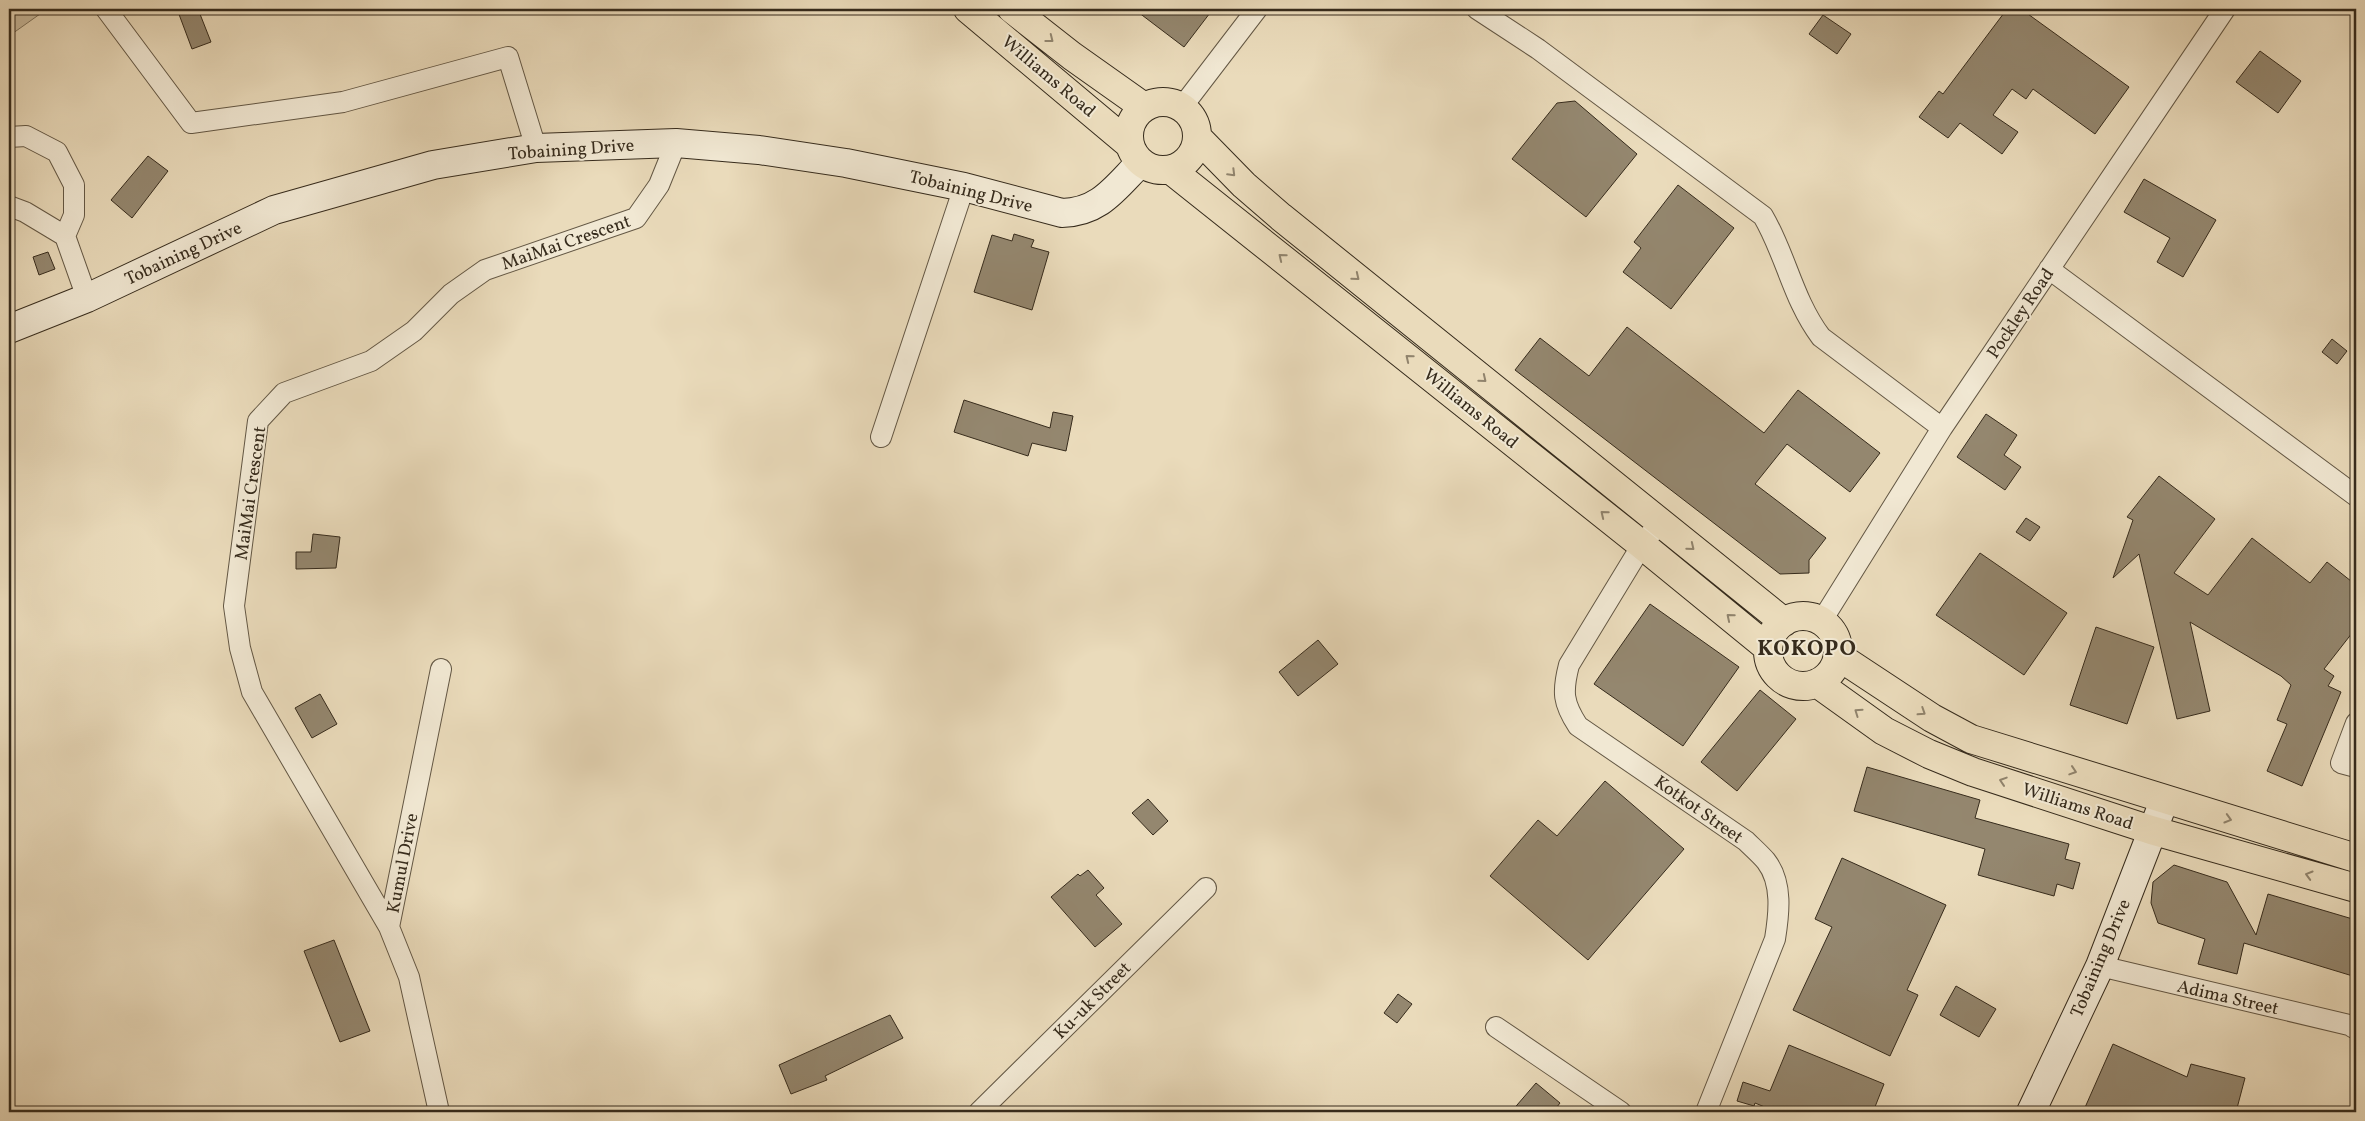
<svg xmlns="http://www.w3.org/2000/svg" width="2365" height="1121" font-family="Vollkorn,serif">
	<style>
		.green { fill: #cbbda0; stroke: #80745e }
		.building { fill: #94876f; stroke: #362b1c }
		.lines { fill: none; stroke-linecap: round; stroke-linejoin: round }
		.street-casing { stroke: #635744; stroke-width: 22 }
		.secondary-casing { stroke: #362b1c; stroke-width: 30 }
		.primary-casing { stroke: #362b1c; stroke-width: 30 }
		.street { stroke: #f1e8d3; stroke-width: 20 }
		.secondary { stroke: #f1e8d3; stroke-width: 28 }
		.primary { stroke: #eadbbb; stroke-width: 28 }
		.oneway { stroke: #90836c }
		.labels { text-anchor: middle; stroke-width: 4; stroke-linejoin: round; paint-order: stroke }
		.street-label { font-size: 18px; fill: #362b1c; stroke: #f1e8d3 }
		.district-label { font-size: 22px; font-weight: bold; letter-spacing: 1px; fill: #362b1c; stroke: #f1e8d3 }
	</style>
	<rect width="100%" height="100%" fill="#eadbbb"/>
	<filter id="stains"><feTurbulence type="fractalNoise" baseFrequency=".004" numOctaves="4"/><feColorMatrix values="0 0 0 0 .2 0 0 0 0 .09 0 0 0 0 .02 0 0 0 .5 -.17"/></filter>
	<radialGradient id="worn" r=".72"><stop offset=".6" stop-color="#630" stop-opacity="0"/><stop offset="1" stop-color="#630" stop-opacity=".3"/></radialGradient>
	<path class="green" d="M9,9h38l-38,27z"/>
	<path class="building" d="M177,9h21l13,33 -19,7z
		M1134,9h79l-29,38z
		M2007,9h14l108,78 -34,47 -62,-45 -7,10 -14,-10 -19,26 25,17 -16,22 -42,-31 -12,15 -29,-21 20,-26 4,3z
		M1823,15l28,19 -14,20 -28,-20z
		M2260,51l41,30 -23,32 -42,-31z
		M1575,101l62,53 -51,63 -74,-58 45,-56z
		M148,156l20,15 -36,47 -21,-18z
		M2144,179l72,41 -33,57 -26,-15 13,-24 -46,-26z
		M1678,185l56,43 -63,81 -48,-37 18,-24 -7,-6z
		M1014,234l20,6 -3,7 18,5 -17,58 -58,-18 18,-57 20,6z
		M48,252l7,17 -16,6 -6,-18z
		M1627,327l137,106 34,-43 82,63 -30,39 -63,-48 -32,40 71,54 -17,22v13l-29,1 -265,-204 25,-32 49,38z
		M2332,339l15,12 -10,13 -15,-12z
		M964,400l86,28 3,-16 20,4 -7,35 -34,-8 -4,13 -74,-24z
		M1986,414l31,21 -13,20 17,12 -16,23 -48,-33z
		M2159,476l56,43 -41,54 34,22 44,-57 58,45 17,-21 29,23v43l-32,41 10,7 -6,10 13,6 -39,94 -35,-15 20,-47 -10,-4 14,-35 -10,-9 -91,-54 20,89 -33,8 -38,-165 -26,24 20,-58 -6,-3z
		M2026,518l14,9 -10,14 -14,-9z
		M313,534l27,3 -4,31 -40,1v-17h15z
		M1980,553l87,60 -43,62 -88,-60z
		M1650,604l89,63 -56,79 -89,-62z
		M2096,627l58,20 -27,77 -57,-19z
		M1318,640l20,24 -40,32 -19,-24z
		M1760,690l36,29 -59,72 -36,-29z
		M320,694l17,30 -25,14 -17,-30z
		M1867,767l113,33 -5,18 94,26 -4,15 15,4 -7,26 -16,-5 -3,12 -76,-21 7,-26 -131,-38z
		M1605,781l79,68 -96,111 -98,-84 48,-56 19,16z
		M1148,799l20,22 -15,14 -21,-22z
		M1842,858l104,47 -39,85 11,5 -28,61 -97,-46 39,-83 -17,-8z
		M2174,865l53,17 29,53 12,-41 88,26v57l-112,-34 -7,31 -39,-10 7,-25 -47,-16 -7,-20 2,-21z
		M1088,870l16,18 -8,7 26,29 -27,23 -44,-50 27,-23 2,2z
		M334,940l36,91 -30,11 -36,-91z
		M1956,986l40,23 -17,28 -39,-22z
		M1398,994l14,10 -15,19 -13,-10z
		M890,1015l13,23 -78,38 2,4 -36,14 -12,-29z
		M2113,1044l74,33 4,-13 54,14 -9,34h-153z
		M1789,1045l95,39 -11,28h-96l-22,-9 -1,3 -17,-5 6,-19 27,9z
		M1536,1083l24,20 -7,9h-42z"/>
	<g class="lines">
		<g class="street-casing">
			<path id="street" d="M106,9l85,114 152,-21 165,-45 28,91
				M1477,9l61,40 225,167c23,39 30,84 58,121l121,91
				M1182,107l75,-98
				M9,137l17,-1 31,16 17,33v30l-9,21
				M9,206l16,6 40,24 22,62
				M2049,269l307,227
				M881,437l83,-250
				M1660,522l-18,23 -73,120c-7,27 -6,38 9,61l168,115c7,7 14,13 20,20 17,22 13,53 9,78l-69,173
				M1821,622l121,-194 283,-419
				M2356,723l-15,40 15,4
				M389,927l-137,-235 -12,-44 -6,-42 24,-185 26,-28 87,-32 43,-30 37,-37 34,-24 151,-52 23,-33 17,-42
				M2100,966l249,59 7,4
				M1496,1027l125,85
				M439,1112l-30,-135 -20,-50 52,-258
				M979,1112l227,-224"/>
		</g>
		<g class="secondary-casing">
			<path id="secondary" d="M9,329l78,-31 187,-88 159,-45 103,-17 140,-5 83,7 87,13 118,24 98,26c38,-1 53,-25 78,-50
				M2031,1112l69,-146 64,-165"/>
		</g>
		<g class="primary-casing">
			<path id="primary" d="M968,9l161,135
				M1012,9l60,47 72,51
				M1129 136a34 34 0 1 1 68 0a34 34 0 1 1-68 0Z
				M1198,138l46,47 37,32 503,405
				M1171,170l471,375 126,103
				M1768 651a35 35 0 1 1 70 0a35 35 0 1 1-70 0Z
				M1838,656l94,62 39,21 385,119
				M1817,683l67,48 45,23 44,18 178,58 205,58"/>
		</g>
		<use href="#street" class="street"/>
		<use href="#secondary" class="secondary"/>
		<use href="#primary" class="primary"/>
	</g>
	<defs><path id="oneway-chevron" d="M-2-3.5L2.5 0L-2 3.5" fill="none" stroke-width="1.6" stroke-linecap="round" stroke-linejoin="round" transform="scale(1.25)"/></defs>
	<g class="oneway">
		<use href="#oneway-chevron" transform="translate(1050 39) rotate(38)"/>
		<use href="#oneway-chevron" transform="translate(1232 173) rotate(45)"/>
		<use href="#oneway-chevron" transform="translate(1282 257) rotate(-141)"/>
		<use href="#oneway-chevron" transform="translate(1356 277) rotate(39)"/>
		<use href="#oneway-chevron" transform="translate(1409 358) rotate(-141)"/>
		<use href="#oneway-chevron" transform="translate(1483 379) rotate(39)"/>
		<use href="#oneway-chevron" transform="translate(1604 514) rotate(-141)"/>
		<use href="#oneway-chevron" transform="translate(1691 547) rotate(39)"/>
		<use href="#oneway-chevron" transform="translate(1730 617) rotate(-140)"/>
		<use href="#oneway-chevron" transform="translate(1858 712) rotate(-145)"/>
		<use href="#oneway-chevron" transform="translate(1922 712) rotate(33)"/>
		<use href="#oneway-chevron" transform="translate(2073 771) rotate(18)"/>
		<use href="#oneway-chevron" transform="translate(2003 781) rotate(-162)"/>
		<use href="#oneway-chevron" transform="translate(2228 819) rotate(16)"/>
		<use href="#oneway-chevron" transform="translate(2309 875) rotate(-164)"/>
	</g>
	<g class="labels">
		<g class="street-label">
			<text transform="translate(1049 76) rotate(40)" y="6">Williams Road</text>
			<text transform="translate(571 149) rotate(-4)" y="6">Tobaining Drive</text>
			<text transform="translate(971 191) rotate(14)" y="6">Tobaining Drive</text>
			<text transform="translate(566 242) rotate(-19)" y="6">MaiMai Crescent</text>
			<text transform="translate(183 253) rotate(-25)" y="6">Tobaining Drive</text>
			<text transform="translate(2020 313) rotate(-56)" y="6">Pockley Road</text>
			<text transform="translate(1471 408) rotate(39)" y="6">Williams Road</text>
			<text transform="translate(250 493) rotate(-82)" y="6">MaiMai Crescent</text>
			<text transform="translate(2078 806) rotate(18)" y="6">Williams Road</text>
			<text transform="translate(1699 809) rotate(35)" y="6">Kotkot Street</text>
			<text transform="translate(402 863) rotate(-79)" y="6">Kumul Drive</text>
			<text transform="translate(2100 958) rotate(-67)" y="6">Tobaining Drive</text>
			<text transform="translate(2228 997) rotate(13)" y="6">Adima Street</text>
			<text transform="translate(1092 1000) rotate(-45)" y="6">Ku-uk Street</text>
		</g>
		<g class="district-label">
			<text x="1807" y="655">KOKOPO</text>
		</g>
	</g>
	<rect width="2365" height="1121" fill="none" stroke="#eadbbb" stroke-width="30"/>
	<rect x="10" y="10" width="2345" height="1101" fill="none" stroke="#362b1c" stroke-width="2.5"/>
	<rect x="15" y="15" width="2335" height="1091" fill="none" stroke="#362b1c"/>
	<rect width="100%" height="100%" filter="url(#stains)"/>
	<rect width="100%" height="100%" fill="url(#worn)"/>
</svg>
